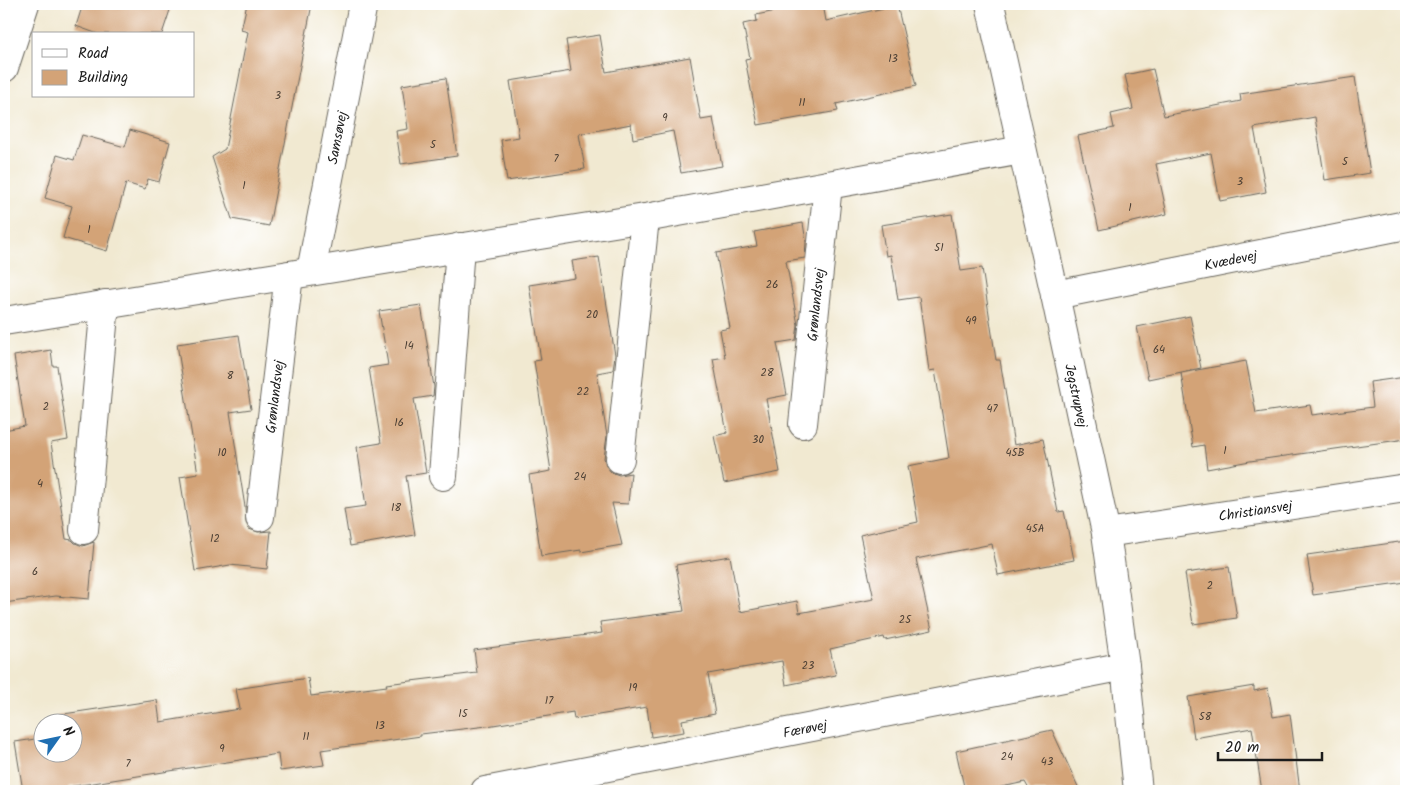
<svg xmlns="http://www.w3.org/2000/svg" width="1410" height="795" font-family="Kalam,sans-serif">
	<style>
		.building { fill: #d3a377 }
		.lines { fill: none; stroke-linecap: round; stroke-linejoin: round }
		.minor-casing { stroke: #67645b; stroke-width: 30 }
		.minor { stroke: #fff; stroke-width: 28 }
		.labels { text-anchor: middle; stroke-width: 4; stroke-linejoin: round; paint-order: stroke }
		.number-label { font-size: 11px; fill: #4a3e33 }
		.street-label { font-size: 14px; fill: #1c1c1c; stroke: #fff }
	</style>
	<rect width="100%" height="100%" fill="#fff"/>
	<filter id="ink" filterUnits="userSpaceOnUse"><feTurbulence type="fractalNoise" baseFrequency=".02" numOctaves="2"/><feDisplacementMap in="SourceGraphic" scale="10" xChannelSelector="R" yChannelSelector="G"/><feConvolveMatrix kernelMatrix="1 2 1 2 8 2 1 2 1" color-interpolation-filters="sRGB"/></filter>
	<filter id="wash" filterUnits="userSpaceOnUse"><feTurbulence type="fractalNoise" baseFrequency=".0096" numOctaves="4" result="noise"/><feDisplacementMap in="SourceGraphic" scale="20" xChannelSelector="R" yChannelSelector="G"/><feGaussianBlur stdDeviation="1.12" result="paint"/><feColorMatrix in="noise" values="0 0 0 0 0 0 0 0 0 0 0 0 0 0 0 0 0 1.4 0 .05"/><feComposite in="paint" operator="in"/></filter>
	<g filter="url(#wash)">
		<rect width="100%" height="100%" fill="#f1e9d1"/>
		<g id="blocks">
			<path class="building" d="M83,4h89l-10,30h-64l-22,-8z
				M247,4h65l-43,222 -37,-7 -20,-62 13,-8 23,-117 -7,-2z
				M796,4h27l3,17 71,-16 19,81 -80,18 2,7 -80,14 -13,-66 5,-1 -7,-34 14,-3 -1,-6 40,-8z
				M600,35l6,37 84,-15 11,63 12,-2 9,48 -41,7 -8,-42 -40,8 -2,-15 -52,10 6,35 -78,12 -6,-41 18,-3 -9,-56 61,-10 -5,-31z
				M1153,69l11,47 77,-15 -1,-7 115,-17 15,96 -45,7 -10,-63 -61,11 12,64 -46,9 -9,-48 -55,11 11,50 -68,16 -21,-94 36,-8 -3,-14 22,-5 -8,-34z
				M446,78l11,78 -56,8 -5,-33 12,-2 -6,-44z
				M130,130l40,12 -11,40 -11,-3 -3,10 -19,-6 -19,68 -44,-13 9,-32 -27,-8 12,-43 17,5 8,-25 43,12z
				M952,214l9,57 21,-3 14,92h4l14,85 29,-6 15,73 6,-1 10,49 -76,15 -6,-31 -76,15 16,71 -47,10 -1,-3 -54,12 6,26 -50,10 -4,-24 -74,13 7,40 -33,6 2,12 -33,5 -4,-30 -73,12 -1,-7 -86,14 -66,8v2l-100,14 3,15 -44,6 -2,-17 -210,33 1,4h-46l-8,-49 27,-4v14h30v-30h-14l-1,-7 100,-15 3,22 80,-13 -4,-20 72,-11 3,18 76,-10 -1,-2 91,-11 -3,-23 128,-17 -2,-11 84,-11 -8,-46 54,-9 10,56 57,-11 2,12 75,-14 -14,-64 58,-13 -10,-56 41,-8 -14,-88 -6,1 -10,-74 -21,3 -7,-45 -5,1 -5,-31z
				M803,223l3,19 -1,16 -19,3 12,64 -2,15 -19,3 10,52 -21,4 14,73 -56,11 -10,-47 13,-3 -14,-74 12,-2 -5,-27 10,-2 -14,-75 41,-7 -3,-14z
				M599,257l16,98 -2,15 -16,3 10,63 -3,22 2,8 5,6 8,3 12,-2 -3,31 -16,-1 10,42 -41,7v-2l-40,6 -12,-81 22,-4 -17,-110 7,-1 -12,-75 46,-7 -3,-17z
				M421,305l13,82 -1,9 -19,3 12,74 -20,3 9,59 -65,11 -6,-37 22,-3 -9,-59 24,-4 -12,-75 19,-3 -9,-54z
				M1190,316l11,52 -53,11 -11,-52z
				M239,335l12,74 -21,3 15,95 1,16 3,6 9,3 13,-1 -4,38 -37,-4 -35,6 -15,-94 18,-3 -21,-130z
				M51,350l2,16h4l11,74 -17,3 15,96 6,1 3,3 8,3 11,-4 -5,57 -33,-3 -52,7v-173l21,-4 -11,-70z
				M1246,361l10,52 54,-8 2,10 61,-8 -3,-25 36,-5v62l-156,22 -43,8 -3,-24 -11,2 -12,-74z
				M1406,541v41l-93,13 -6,-40z
				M1229,567l8,51 -44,6 -8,-51z
				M1254,686v5l14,-3 5,29 17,-3 10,77h-38l-10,-63 -58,10 -6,-41z
				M1052,730l28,61h-50l-5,-9 -42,9h-18l-9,-40z"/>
		</g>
	</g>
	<g filter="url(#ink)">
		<use href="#blocks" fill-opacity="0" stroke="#67645b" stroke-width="1"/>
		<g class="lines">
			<g class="minor-casing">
				<g id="minor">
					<path id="s1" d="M990,4l65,291 51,238 19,133 13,125"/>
					<path d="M4,68l21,-64"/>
					<path id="s2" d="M311,271l52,-267"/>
					<path id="s3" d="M1055,295l351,-70"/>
					<path d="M4,321l641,-103 377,-68"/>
					<path id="s4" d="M803,424l25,-239"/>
					<path d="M620,459l25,-241"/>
					<path d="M443,476l17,-229"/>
					<path id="s5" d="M260,517l29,-242"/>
					<path d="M84,530l21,-226"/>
					<path id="s6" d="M1106,533l300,-45"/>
					<path id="s7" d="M485,791l640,-125"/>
				</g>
			</g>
			<use href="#minor" class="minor"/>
		</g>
	</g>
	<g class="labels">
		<g class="number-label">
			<text x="893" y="62">13</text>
			<text x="278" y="99">3</text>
			<text x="802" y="106">11</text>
			<text x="665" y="121">9</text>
			<text x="433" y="148">5</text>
			<text x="556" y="162">7</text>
			<text x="1345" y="165">5</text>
			<text x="1240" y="185">3</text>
			<text x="244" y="189">1</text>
			<text x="1130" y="211">1</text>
			<text x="89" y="233">1</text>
			<text x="939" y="251">51</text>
			<text x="772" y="288">26</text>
			<text x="592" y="318">20</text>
			<text x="971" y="324">49</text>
			<text x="409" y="349">14</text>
			<text x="1159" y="353">64</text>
			<text x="767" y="376">28</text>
			<text x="230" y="379">8</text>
			<text x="583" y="395">22</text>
			<text x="46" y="410">2</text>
			<text x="992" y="412">47</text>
			<text x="399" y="426">16</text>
			<text x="758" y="443">30</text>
			<text x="1225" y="454">1</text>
			<text x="222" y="456">10</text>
			<text x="1015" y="456">45B</text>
			<text x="580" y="480">24</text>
			<text x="40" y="487">4</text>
			<text x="396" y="511">18</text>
			<text x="1035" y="532">45A</text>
			<text x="215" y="542">12</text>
			<text x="35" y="575">6</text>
			<text x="1210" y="589">2</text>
			<text x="905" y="623">25</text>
			<text x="808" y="669">23</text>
			<text x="633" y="691">19</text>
			<text x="549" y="704">17</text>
			<text x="463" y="717">15</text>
			<text x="1205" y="720">58</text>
			<text x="380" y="729">13</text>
			<text x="306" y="740">11</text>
			<text x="222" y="752">9</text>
			<text x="1007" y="760">24</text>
			<text x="1047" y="765">43</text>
			<text x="128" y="767">7</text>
		</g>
		<g class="street-label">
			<text dy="5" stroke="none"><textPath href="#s2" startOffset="136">Samsøvej</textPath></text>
			<text dy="5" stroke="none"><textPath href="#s3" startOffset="179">Kvædevej</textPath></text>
			<text dy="5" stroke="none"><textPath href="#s4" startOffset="120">Grønlandsvej</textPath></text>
			<text dy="5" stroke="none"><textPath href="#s1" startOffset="401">Jegstrupvej</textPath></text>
			<text dy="5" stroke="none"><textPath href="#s5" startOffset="121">Grønlandsvej</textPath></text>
			<text dy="5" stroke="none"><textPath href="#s6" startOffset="151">Christiansvej</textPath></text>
			<text dy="5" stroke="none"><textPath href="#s7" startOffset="326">Færøvej</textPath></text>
		</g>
	</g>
	<rect width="1410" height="795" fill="none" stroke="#fff" stroke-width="20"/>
	<rect x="32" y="32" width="162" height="65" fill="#ffffff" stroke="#a4a4a4"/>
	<rect x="42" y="49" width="25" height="8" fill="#ffffff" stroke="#a4a4a4"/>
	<text x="78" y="58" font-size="15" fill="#1c1c1c">Road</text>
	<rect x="42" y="70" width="25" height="15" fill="#d3a377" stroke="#a4a4a4"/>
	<text x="78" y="82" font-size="15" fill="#1c1c1c">Building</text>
	<g transform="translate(58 738) rotate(57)"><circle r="24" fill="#ffffff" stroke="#a4a4a4"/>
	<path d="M0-4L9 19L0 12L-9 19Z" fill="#1f6fb2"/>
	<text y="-8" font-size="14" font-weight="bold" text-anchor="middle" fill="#1c1c1c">N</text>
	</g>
	<path d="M1218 752v8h104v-8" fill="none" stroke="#1c1c1c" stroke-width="2.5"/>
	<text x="1225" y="752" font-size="15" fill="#1c1c1c" stroke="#ffffff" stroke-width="4" paint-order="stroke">20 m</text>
</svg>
